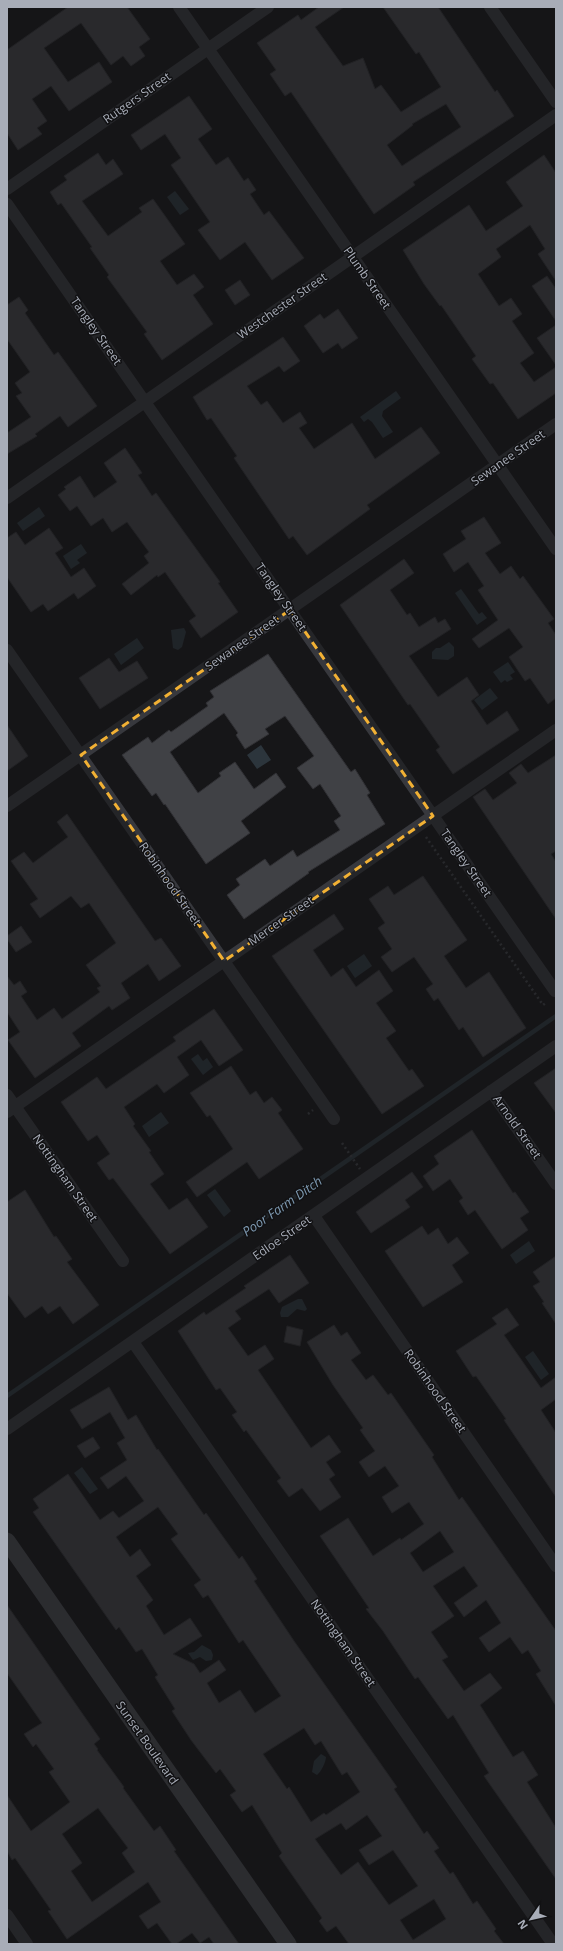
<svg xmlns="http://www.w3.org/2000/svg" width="563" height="1951" font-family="'Open Sans',sans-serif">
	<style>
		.water { fill: #2c353c }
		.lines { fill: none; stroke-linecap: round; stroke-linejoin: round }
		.stream { stroke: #2c353c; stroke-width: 4.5 }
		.building { fill: #404145; stroke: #303034; fill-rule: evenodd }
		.path { stroke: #3d3f44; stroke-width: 2.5; stroke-dasharray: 2 3; stroke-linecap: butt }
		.street { stroke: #37383d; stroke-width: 12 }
		.secondary { stroke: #45474d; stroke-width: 17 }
		.marked { fill: none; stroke: #f2b134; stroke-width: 3; stroke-dasharray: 8 5; stroke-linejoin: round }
		.labels { text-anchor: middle; stroke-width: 3; stroke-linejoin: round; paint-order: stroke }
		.street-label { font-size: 12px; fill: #a8adb8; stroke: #111113 }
		.water-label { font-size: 13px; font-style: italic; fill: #7f9bb3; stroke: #111113 }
	</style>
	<rect width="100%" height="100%" fill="#161618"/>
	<path class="water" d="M175,191l14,18 -9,6 -13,-18z
		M396,391l5,7 -18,13 -1,5 11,16 -10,6 -11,-16 -4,-3 -4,3 -4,-5z
		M39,507l6,9 -22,15 -6,-8z
		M81,544l6,9 -10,7 3,3 -9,6 -8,-13z
		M461,589l18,25 3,-2 5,6 -10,7 -22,-32z
		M184,628l2,4 -4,15 -4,3 -5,-2 -2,-18z
		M137,638l7,10 -23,17 -7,-11z
		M449,642l5,5v9l-6,4 -16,-1v-7l4,-4h4z
		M508,662l7,10 -5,3 3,4 -6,3 -2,-2 -4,3 -8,-11z
		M490,688l8,10 -16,12 -8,-10z
		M261,745l10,15 -14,9 -10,-14z
		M364,954l8,12 -17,12 -8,-12z
		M198,1054l5,7 4,-3 6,9 -10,8 -12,-16z
		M161,1112l8,11 -20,14 -7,-11z
		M215,1189l16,22 -7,6 -17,-22z
		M529,1241l6,10 -19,13 -6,-9z
		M298,1299h4l5,10 -2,2 -8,-2 -9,8h-7l-1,-4 2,-6z
		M533,1351l16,23 -8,6 -16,-23z
		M82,1467l16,22 -8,5 -16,-21z
		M202,1645l9,5 2,5 -1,5 -6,1 -6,-4 -7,3 -5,-7 6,-1z
		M321,1754l5,3c0,5 -5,15 -9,18l-5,-3 2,-11z"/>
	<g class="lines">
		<path class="stream" d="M7,1396l549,-380"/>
	</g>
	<path class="building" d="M68,7h59l23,32 -11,8 6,9 -14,10 -8,-10 -12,9 -30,-42 -37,25 24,34 31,-20 13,20 -43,29 -18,-25 -19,13 15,22 -10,7 5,6 -24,16 -11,-17v-83z
		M319,7h25l-29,20 28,39 20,-8 12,31 6,-4 20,27 40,-25 -22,-35 -3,2 -33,-47h55l57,85 2,-2 17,26 -101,66 2,3 -41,29 -83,-122 -6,4 -15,-22 6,-4 -19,-27 41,-28 3,5zM446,104l15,23 -59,39 -15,-21 26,-20 -1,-1z
		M189,96l23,33 -14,10 18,26 12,-8 16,24 4,-3 8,12 -6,4 14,21 5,-4 35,47 -32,22 -27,-38 -25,18 -22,-30 12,-8 -39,-57 10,-7 -16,-24 -24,16 -10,-15z
		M98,153l8,12 7,-6 10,15 -41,27 26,35 34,-24 -3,-4 14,-9 32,45 -25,17 17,24 17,-11 10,13 -11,8 20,29 -51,36 -18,-26 3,-2 -40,-55 2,-2 -19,-27 2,-1 -31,-44 -3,2 -8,-13 17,-12 -3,-4z
		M544,155l12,18v108l-18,-27 7,-5 -15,-24 -34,24 5,8 -23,17 21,32 12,-8 11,16 -10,7 22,32 -14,10 14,19 22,-15v26l-38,26 -25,-36 -3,1 -18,-25 4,-3 -35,-51 -1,1 -16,-22 -21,-34 66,-45 17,26 37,-25 -17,-24z
		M547,276l9,13v32l-24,-35z
		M240,280l10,15 -15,10 -10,-15z
		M19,297l9,13 -3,3 29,42 4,-3 39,54 -29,21 -8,-11 -25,18 2,2 -30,18v-21l24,-16 -15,-21 6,-3 -7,-10 15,-11 -23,-33v-34z
		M338,309l20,29 -16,11 -4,-6 -15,10 -19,-27 16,-12 4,5z
		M556,325v40l-19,-27z
		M283,337l17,24 -16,11 -5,-6 -32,20 14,19 6,-4 16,22 17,-11 7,11 -8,5 15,21 38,-26 23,36 46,-32 19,26 -73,52 3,4 -63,46 -14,-19 -4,3 -55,-81 3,-2 -26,-38 -4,2 -14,-23z
		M125,448l17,25 -4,2 14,21 4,-3 64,89 -2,1 20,29 -37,26 -12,-17 7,-5 -31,-44 -7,5 -1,-2 -26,20 -9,-11 27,-21 -5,-7 5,-4 -22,-30 -15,10 -9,-14 -12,8 -14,-20 -7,5 -12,-16 8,-6 -2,-2 16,-11 14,22 23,-16 -13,-19z
		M484,517l17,26 -16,10 15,21 11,-8 9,13 3,-3 31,43 -6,4 8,12v63l-8,6 -18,-26 -5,3 -16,-24 14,-10 -14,-19 -30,20 -7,-9 26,-19 -20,-30 6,-4 -16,-24 -14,10 -11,-18 23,-15 -5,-8z
		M49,528l14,20 -8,5 16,24 13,-9 12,18 -18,13 -4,-6 -26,18 -5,-7 -12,8 -24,-35v-39l9,-6 9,13z
		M404,559l10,14 -24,17 17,25 3,-2 9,14 16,-10 3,6 7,-4 6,10 -42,27 29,41 29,-20 12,18 -8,6 16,24 20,-14 12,19 -66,44 -17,-24 4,-3 -30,-43 -2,1 -68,-100z
		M268,654l83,118 4,-3 15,24 -3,2 18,29 -77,48 1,1 -65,46 -17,-24 13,-10 -4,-6 29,-20 5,7 23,-16 4,7 43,-27 -6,-9 7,-5 -21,-32 -7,5 -16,-21 17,-12 -29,-40 -20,13 4,5 -24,15 -9,-14 2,-2 -14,-20 -54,39 28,41 23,-17 -2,-3 16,-11 19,27 22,-16 10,14 -45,34 9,12 -44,31 -41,-60 -1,1 -8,-12 -4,3 -30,-41 26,-18 4,6 17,-13 2,2 37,-26 -2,-3 8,-6 -4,-6z
		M109,658l10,14 18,-11 11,17 -48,31 -21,-31z
		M7,725l21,31 -21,15z
		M556,755v96l-5,3 5,8v57l-83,-122 12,-8 8,11 24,-17 -8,-10 12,-9 7,9z
		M67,814l88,127 6,-3 20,28 -22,15 -11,-17 -27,19 9,15 -18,12 -3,-4 -37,27 9,13 -46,32 -27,-38 12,-8 -13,-20v-36l7,9 6,-4 7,11 -6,4 16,24 17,-12 8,11 38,-27 -3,-4 4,-2 -15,-21 30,-22 -27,-40 -8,5 -10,-12 -31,22 -10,-14 8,-5 -27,-38 13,-9 9,11 35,-26 -11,-15z
		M423,876l44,64 -23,16 22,32 23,-16 37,56 -43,29 -20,-30 -4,3 -21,-32 -4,3 -8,-12 7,-5 -19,-27 -22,15 -11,-15 11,-8 -14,-21 7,-5 -16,-24 19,-13 6,9z
		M334,914l10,15 -31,21 18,27 12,-9 13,19 23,-17 14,21 -17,12 20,28 -10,7 23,33 3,-2 12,17 -42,28 -110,-158z
		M21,926l11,16 -16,10 -9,-13v-3z
		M214,1009l29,41 -24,16 -18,-26 -24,17 12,18 -25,18 -7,-9 -33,23 11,17 -2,2 18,25 -2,1 15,22 -14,10 19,26 18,-12 21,29 -38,27 -57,-76 -4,2 -12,-17 13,-9 -13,-19 -9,6 -27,-39 36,-25 9,12 70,-48 -3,-4z
		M231,1066l19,29 6,-4 8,12 8,-6 10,13 -4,3 25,36 -44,30 -12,-17 -50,35 -11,-15 47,-33 -23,-34 -3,2 -17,-24z
		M556,1068v45l-22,-30z
		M472,1130l41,63 2,-1 14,20 -9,6 8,12 -26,19 -27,-39 -7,5 -9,-14 4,-3 -13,-19 -17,12 -10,-15 16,-12 -5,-8z
		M412,1172l11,15 -18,13 5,7 -39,26 -15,-21z
		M25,1190l29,47 2,-1 16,23 -5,3 32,43 -26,19 -13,-18 -12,8 -6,-8 -17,12 -18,-25v-91z
		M422,1226l6,9 10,-7 10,16 9,-7 12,16 -17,12 11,17 -40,25 -38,-56z
		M290,1255l19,28 -30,20 -10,-14 -34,22 6,8 -13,9 20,28 17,-11 9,14 -16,11 53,78 18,-13 12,17 -15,10 9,13 -6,4 12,18 -21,14 -18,-23 -13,9 -12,-16 4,-3 -35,-48 -2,2 -12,-17 5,-3 -17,-24 -4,2 -38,-59 26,-19 2,3 40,-27 -2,-2z
		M556,1256v68l-14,-21 2,-1 -11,-16 7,-4 -7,-10z
		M507,1308l12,17 -15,10 37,53 15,-11v22l-15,11 15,23v64l-52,-77 2,-1 -30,-43 -3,1 -17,-26 41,-27 -5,-6z
		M334,1325l7,11 6,-4 14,21 -10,7 15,20 7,-5 15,20 3,-2 43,62 -2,2 27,43 3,-3 94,134v75l-20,-32 5,-3 -13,-21 -6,4 -12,-17 -21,15 -10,-14 22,-15 -15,-23 -22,17 -10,-14 24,-17 -14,-20 -31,20 21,30 -23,16 17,25 -6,3 22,31 26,-18 12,15 -22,17 33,52 10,-6 15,24 -11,7 29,46v51l-72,-103 5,-3 -36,-58 -5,4 -30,-42 -3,2 -32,-48 -17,-22 3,-1 -49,-72 28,-18 25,38 27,-18 1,2 23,-16 -15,-22 -17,11 -10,-16 17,-11 -14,-20 -16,11 -10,-15 16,-11 -15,-21 3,-2 -30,-43 -26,-43zM440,1531l14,21 -31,20 -13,-19z
		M287,1326l16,4 -3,16 -16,-4z
		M109,1387l19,33 8,-5 21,35 1,-1 46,66 2,-2 33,46 3,-3 15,23 -3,2 40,60 103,146 -3,2 30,45 3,-3 12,17 -5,3 16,23 3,-2 20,32 4,-3 19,28 -2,2 10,13h-155l-13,-18 -9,6 -8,-11 3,-3 -43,-62 3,-3 -30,-48 -10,7 -12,-17 6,-4 -16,-22 -4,4 -25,-33 -19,-29 3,-2 -20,-32 3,-2 -16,-26 -6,3 -17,-25 -3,3 -83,-118 6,-4 -6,-9 35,-25 32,46 13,-9 6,7 25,-17 -18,-25 -18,13 -8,-11 27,-18 -10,-17 8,-5 -15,-26 -28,17 -12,-19zM158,1507l20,27 -7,5 30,41 -7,5 9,13 5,-3 31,48 4,-3 38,56 -26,17 -15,-23 -21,13 -12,-20 19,-13 -7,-10 -19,13 -6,-9 -21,-10 29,-18 -12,-18 -26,17 -18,-29 7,-6 -17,-24 15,-11 -11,-16 -10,8 -14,-20zM304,1728l11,17 6,-4 21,34 5,-3 13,20 -34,23 -2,-2 -13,9 -22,-35 -2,2 -24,-35zM367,1815l15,21 -23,14 10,15 24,-15 25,36 -29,19 -31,-43 -17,13 -26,-36 26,-16 5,7zM434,1899l12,20 -33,21 -13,-20z
		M93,1437l7,11 -15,10 -8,-12z
		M7,1605l93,134 -6,5 4,5 -1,1 27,37 -1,1 31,43 6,-5 16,24 -2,1 65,93h-25l-5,-7 -9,6 -8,-10 -16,11h-4l-15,-21 -9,6 -9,-13 22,-14 -13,-20 -81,57 -19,-28 3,-1 -36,-52 -3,2 -5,-9v-56l24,36 39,-29 -21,-30 5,-3 -18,-25 -3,3 -9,-13 18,-11 -35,-50zM98,1808l30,40 -6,5 13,19 -43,30 -21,-31 11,-8 -20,-29z"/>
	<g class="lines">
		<path class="path" d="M426,837l117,168 4,-3
			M308,1114l5,-4
			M342,1143l18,26"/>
		<path class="street" d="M179,7l377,542
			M490,7l66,95
			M7,189l261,-182
			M7,204l548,787
			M7,498l549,-383
			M7,650l327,469
			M7,806l549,-382
			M491,1091l65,93
			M7,1095l116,166
			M7,1112l549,-382
			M314,1216l242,350
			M133,1342l420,602
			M7,1429l549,-383
			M7,1915l20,29"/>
		<path class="secondary" d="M7,1541l281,403"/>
	</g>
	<path d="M0 0H563V1951H0ZM290,610l143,206 -209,145 -143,-206z" fill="#161618" fill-opacity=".55" fill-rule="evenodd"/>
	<path class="marked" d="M290,610l143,206 -209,145 -143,-206z"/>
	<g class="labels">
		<g class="street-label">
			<text transform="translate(137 98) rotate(-35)" y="4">Rutgers Street</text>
			<text transform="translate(367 278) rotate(55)" y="4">Plumb Street</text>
			<text transform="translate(282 306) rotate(-35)" y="4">Westchester Street</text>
			<text transform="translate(96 331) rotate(55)" y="4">Tangley Street</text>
			<text transform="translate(508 458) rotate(-35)" y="4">Sewanee Street</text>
			<text transform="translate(281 597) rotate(55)" y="4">Tangley Street</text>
			<text transform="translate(242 643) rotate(-35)" y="4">Sewanee Street</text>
			<text transform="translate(466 863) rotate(55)" y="4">Tangley Street</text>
			<text transform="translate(170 884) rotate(55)" y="4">Robinhood Street</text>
			<text transform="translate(281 921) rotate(-35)" y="4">Mercer Street</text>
			<text transform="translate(517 1127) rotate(55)" y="4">Arnold Street</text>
			<text transform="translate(65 1178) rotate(55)" y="4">Nottingham Street</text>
			<text transform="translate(282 1238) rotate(-35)" y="4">Edloe Street</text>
			<text transform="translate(435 1391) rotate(55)" y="4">Robinhood Street</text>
			<text transform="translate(343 1643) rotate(55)" y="4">Nottingham Street</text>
			<text transform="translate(147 1743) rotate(55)" y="4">Sunset Boulevard</text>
		</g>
		<g class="water-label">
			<text transform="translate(282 1206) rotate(-35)" y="5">Poor Farm Ditch</text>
		</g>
	</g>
	<rect width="563" height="1951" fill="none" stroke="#a8adb8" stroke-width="16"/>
	<g transform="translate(531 1919) rotate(236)" stroke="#111113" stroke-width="3" paint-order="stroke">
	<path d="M0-3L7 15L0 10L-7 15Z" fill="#a8adb8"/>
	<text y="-6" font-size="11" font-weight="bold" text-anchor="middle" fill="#a8adb8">N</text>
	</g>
</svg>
